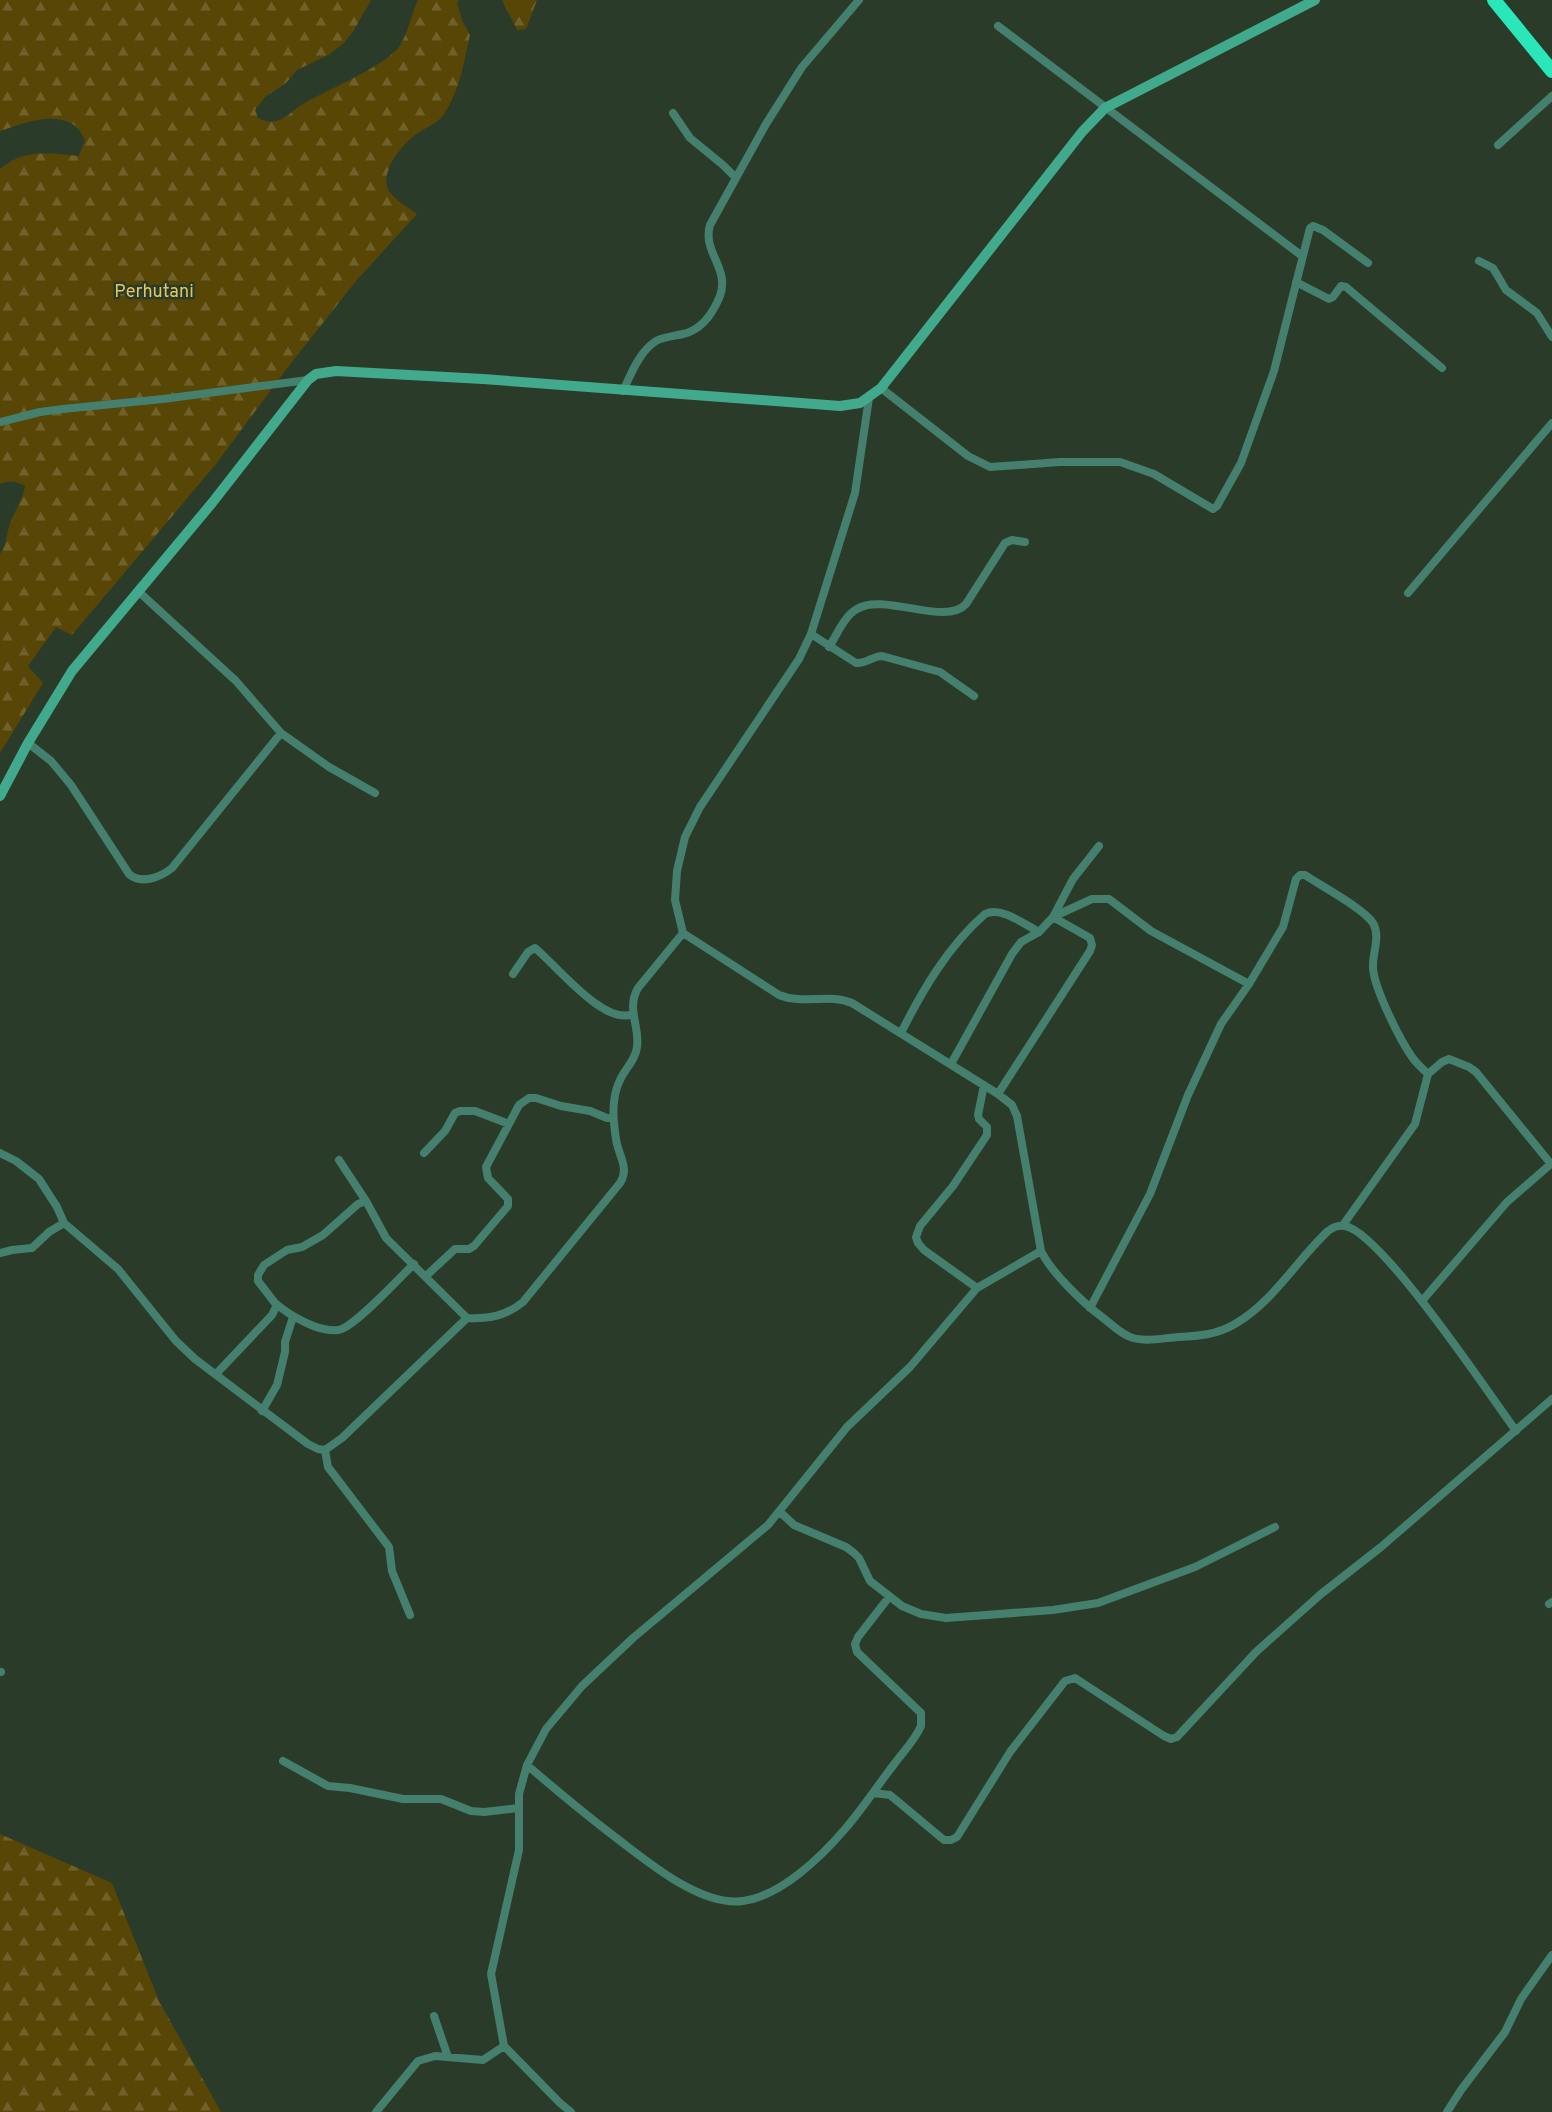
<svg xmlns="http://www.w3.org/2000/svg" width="1552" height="2112" font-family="Overpass,sans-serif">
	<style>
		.forest { fill: url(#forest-firs) }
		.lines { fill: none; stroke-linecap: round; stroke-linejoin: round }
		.street { stroke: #44806d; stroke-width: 8 }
		.secondary { stroke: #42aa8c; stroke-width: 10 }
		.highway { stroke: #29e7b9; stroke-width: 14 }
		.labels { text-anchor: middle; stroke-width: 5; stroke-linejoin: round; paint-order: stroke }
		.park-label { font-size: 18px; fill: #e5c660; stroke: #2a3b2a }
	</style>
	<defs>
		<pattern id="forest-firs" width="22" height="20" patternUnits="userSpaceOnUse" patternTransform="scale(1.5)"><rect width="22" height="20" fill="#574605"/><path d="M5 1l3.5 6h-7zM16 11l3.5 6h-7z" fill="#6f6129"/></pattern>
	</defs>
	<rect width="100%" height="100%" fill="#2a3b2a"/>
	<path class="forest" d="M0,0h371l-17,30 -10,13 -14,11 -33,16 -11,13 -21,14 -10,13 3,8c6,3 11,5 18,3 10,-2 18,-12 27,-17 24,-14 80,-37 96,-57 9,-13 12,-32 19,-47h41l-2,3 5,17 8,15c-6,27 -10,55 -26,79 -6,9 -17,13 -26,19 -14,9 -40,39 -29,58 6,9 20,17 28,23l-61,67 -68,86 -72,97 -144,171 -16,-8 -28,39 15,17 -43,70v-199c6,-8 6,-17 9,-27 4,-15 14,-26 16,-41 -9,-5 -16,-6 -25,-2v-315c25,-21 49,-16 79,-13l6,-16c-3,-5 -6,-12 -11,-15 -23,-14 -51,-1 -74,6z
		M502,0h35l-11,29 -9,1z
		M0,1834l112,49 47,118 62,111h-221z"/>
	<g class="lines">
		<path class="street" d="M998,26l304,230
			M673,113l17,25 33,27 13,13
			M1498,145l54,-49
			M1479,261l14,7 13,22 31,23 15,24
			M1296,282l33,17 4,-2 8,-11 5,1 96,81
			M881,388l87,68 22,11 70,-5h60l34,12 59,35 4,-3 24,-43 33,-92 36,-143 3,-2 10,4 45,33
			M623,391c8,-17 16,-39 33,-50 8,-4 18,-5 27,-7 19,-4 30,-21 37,-38 10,-28 -18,-44 -10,-71l56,-101 36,-57 57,-67
			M0,422l40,-10 23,-3 100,-10 145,-19
			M138,591l98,90 45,52 48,34 46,26
			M1408,593l144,-170
			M811,634l45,29c10,1 17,-7 26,-7l58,16 34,24
			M829,647c8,-12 15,-31 28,-38 27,-17 88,18 109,-5l39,-61 7,-3 13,2
			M28,743l23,18 20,24 58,89c12,11 32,3 43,-6l109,-135
			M1055,916l37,-17h17l42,32 98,53
			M513,974l15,-22 7,-4c22,18 69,78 98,66
			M901,1033c21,-42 47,-87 84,-119 16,-8 39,10 54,18
			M951,1064l61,-110 9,-12 18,-10 14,-15 20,-38 26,-33
			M998,1094l92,-143 2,-6 -2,-7 -37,-21
			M0,1153l16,8 23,18 18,28 7,16 54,46 58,72 19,18 113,85 10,5 7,1 17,-12 125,-120c22,1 39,-2 56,-16l97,-119c10,-15 -2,-28 -4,-44 -3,-19 -5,-41 4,-59 5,-11 16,-21 17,-33 3,-21 -11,-38 1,-59l45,-55
			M424,1153l21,-22 10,-18 5,-2h15l34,13
			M339,1160l27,41 20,37 81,80
			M1343,1225l72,-101 13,-50 14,-12 7,-3 20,8 7,5 75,92
			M1041,1251c10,21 42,52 61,66 9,7 17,15 26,19 14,7 35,2 50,1 21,-1 38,-2 57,-13 39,-23 61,-63 93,-93 5,-4 11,-6 17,-5 37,7 144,168 171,205
			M0,1253l12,-3 20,-2 17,-16 15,-9
			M426,1276l29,-27h14l5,-3 34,-40v-7l-20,-21 -2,-11 33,-62 10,-7h7l25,8 29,5 17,7h6
			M977,1288l-53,-38 -6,-7 -2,-6 4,-11 33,-40 34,-51v-8l-8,-8 -1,-4 6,-30
			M1422,1301l85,-99 45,-39
			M275,1303c14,12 44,30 63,27 15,-1 62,-53 76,-66
			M1090,1308l60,-114 38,-99 33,-71 28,-40 34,-57 13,-48 4,-4h5c16,11 58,33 68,48 8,14 -1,30 0,45 1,20 27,72 39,89 4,6 10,11 16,17
			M216,1374l56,-59 4,-8 -1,-4 -17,-22v-6l6,-10 23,-15 15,-3 21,-12 35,-31 8,-3
			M262,1411l15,-26 8,-33v-10l8,-25
			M325,1450l3,17 61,80 3,24 18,44
			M779,1511l15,14 52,22 8,6 5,5 11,23 32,25 19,8 25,4 107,-8 45,-7 97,-36 80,-40
			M1549,1604l3,-2
			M0,1672h1
			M283,1761l45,25 22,2 53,11h38l30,12 13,1 34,-4
			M527,1765c29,25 58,49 88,72 32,24 85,70 128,64 38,-5 78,-44 102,-72 18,-21 33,-44 50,-66 8,-11 20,-23 26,-37v-13l-64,-61 -2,-8 3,-7 31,-40
			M873,1793l17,2 54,45h7l6,-3 53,-85 55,-71 10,-3 89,58 7,3 6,-2 79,-85 65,-58 60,-47 171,-148
			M434,2016l14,41
			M504,2046l56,57 11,9
			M376,2112l42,-51 17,-5 48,4 21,-14 -13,-72 28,-124v-56l8,-29 19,-36 36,-43 51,-48 135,-113 79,-98 63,-60 67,-79 64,-37 -24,-135 -5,-11 -14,-11 -146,-91c-23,-10 -49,2 -73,-8l-96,-62 -8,-33 2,-29 8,-34 15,-30 99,-148 12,-25 44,-141 14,-95
			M1447,2112l14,-22 44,-58 16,-33 31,-44"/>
		<path class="secondary" d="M0,796l28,-53 44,-72 140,-168 96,-123 8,-6 20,-3 147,8 357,27 20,-3 21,-15 201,-256 23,-24 210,-108"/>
		<path class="highway" d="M1494,0l58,71"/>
	</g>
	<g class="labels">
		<g class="park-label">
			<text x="154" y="297">Perhutani</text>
		</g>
	</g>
</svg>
